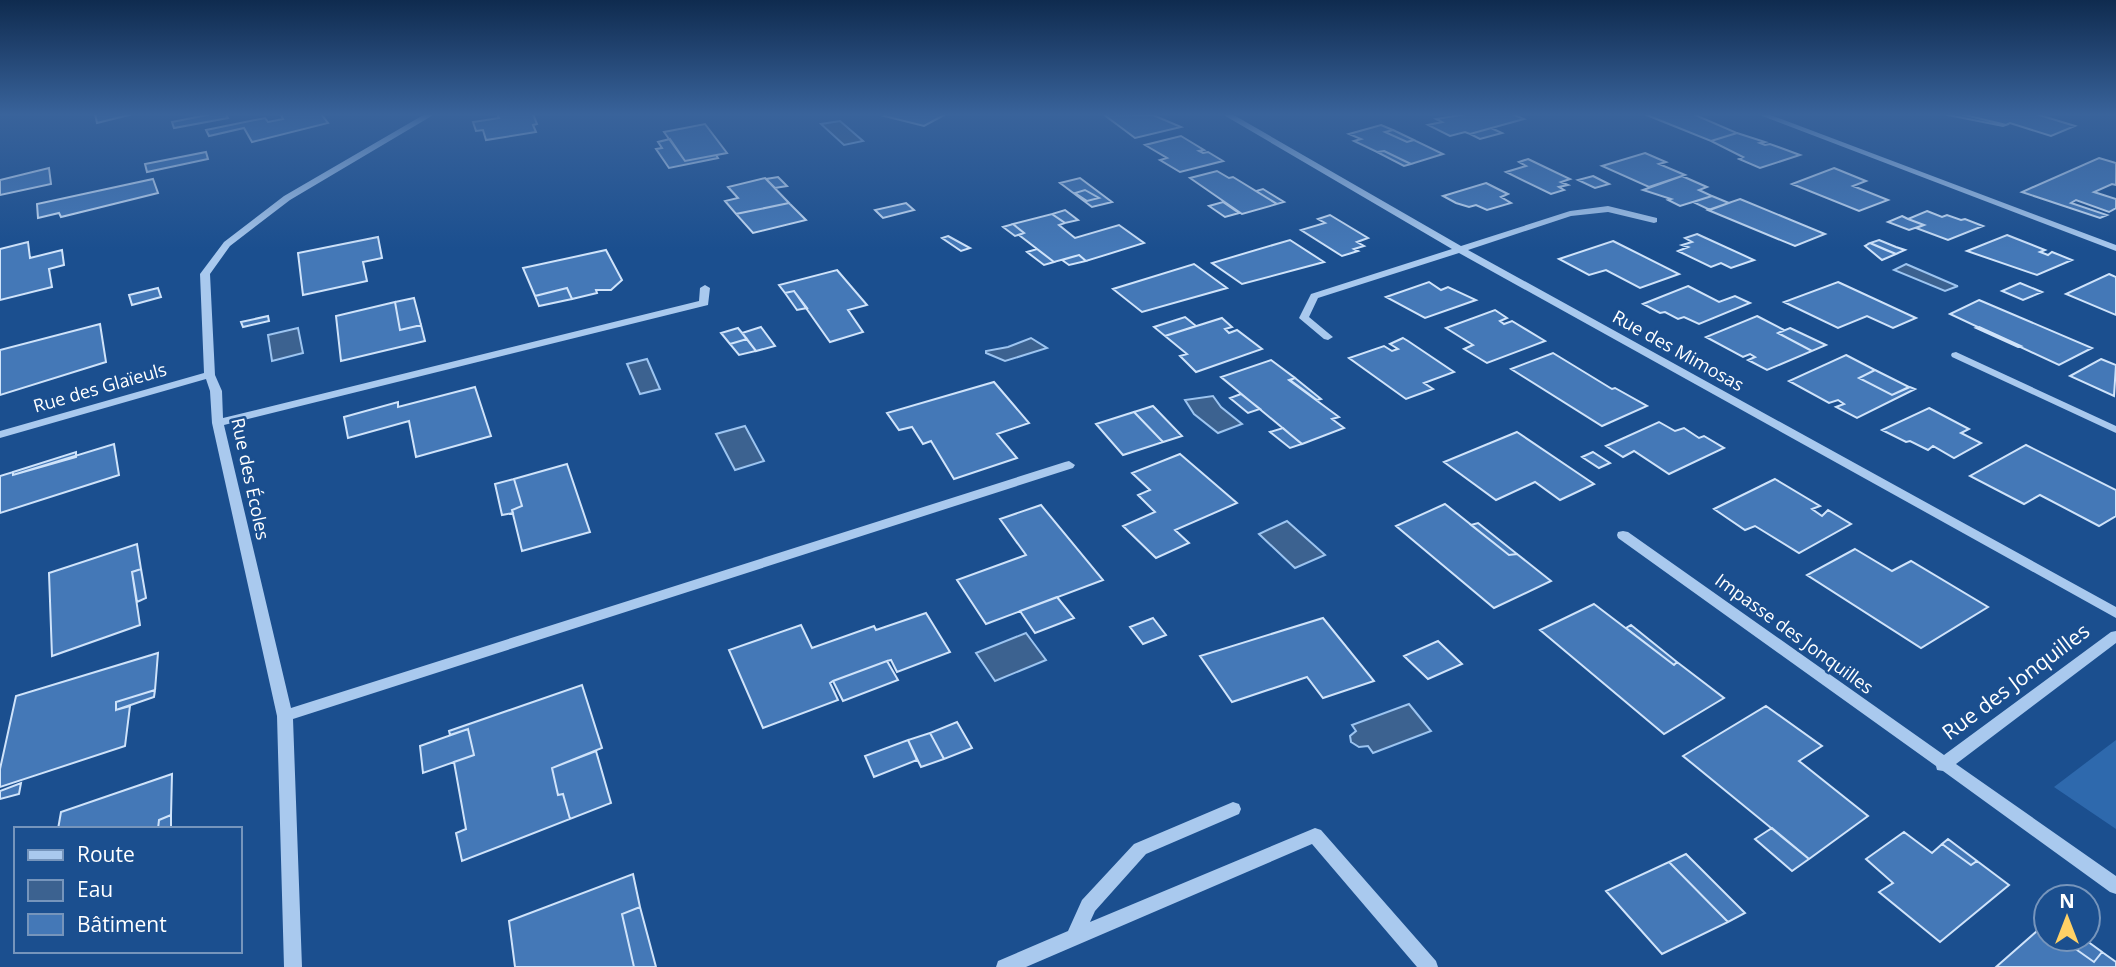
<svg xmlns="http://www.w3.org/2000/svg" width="2116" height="967" font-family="'Open Sans',sans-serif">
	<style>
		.green { fill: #2e69ad }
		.water { fill: #3c6290; stroke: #9cc4f0; stroke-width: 2 }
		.building { fill: #4478b7; stroke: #cfe3fa; stroke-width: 2 }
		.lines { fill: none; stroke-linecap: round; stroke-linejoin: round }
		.minor { fill: #a9c9ee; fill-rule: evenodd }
		.labels { text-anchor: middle; stroke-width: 5; stroke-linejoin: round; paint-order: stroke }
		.street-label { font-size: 18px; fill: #fff; stroke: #1b4f8f }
		.near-street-label { font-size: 21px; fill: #fff; stroke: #1b4f8f }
	</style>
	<rect width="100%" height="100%" fill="#1b4f8f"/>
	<path class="green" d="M2116,740v89l-62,-42z"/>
	<path class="water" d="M840,121l23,20 -19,4 -23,-21z
		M1906,264l51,22h1l-13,5 -51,-21z
		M298,328l5,25 -31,8 -4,-26z
		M1031,338l16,10 -42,13 -19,-8v-2l22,-4z
		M647,359l13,30 -20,5 -13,-30z
		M1213,396l8,11 21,17 -24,9 -24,-19 -9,-14z
		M745,426l19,35 -29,9 -19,-36z
		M1287,521l38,34 -30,13 -36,-34z
		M1026,633l20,27 -51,21 -19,-28z
		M1409,704l22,27 -58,22 -5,-7 -9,1 -8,-5 -1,-6 6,-5 -4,-6z"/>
	<path class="building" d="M133,114l-36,9 -2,-9z
		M212,114h14l2,4 -54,10 -2,-6z
		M321,114l7,9 -76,19 -8,-14 -35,8 -3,-6 59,-12 3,4 15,-3 -2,-4 3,-1z
		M497,114h36l4,10 -4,1 3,7 -50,8 -3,-10 -7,1 -3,-9 26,-4z
		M888,114h58l-22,12 -40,-10z
		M1103,114l50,1 28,12 -46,11z
		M1467,114h45l12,5 -54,15 -5,-2 -15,4 -22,-11 14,-3 -6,-3z
		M1644,114h49l44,19 -26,8z
		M1943,114h18l45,11 -3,1z
		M1961,114h75l39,12 -24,10 -41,-13 -4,2z
		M705,124l22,29 -42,8 -21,-29z
		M1381,125l12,5 -8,2 22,10 7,-2 29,14 -32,10 -27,-13 -7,1 -23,-11 7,-2 -12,-5z
		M1491,128l11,5 -22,6 -10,-5z
		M1393,130l21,10 -7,2 -22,-10z
		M1737,133l28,9 -5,1 5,2 5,-1 30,11 -40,13 -21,-9 4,-2 -32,-16z
		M1181,136l23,14 -5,1 4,2 5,-1 15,9 -43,11 -20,-12 7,-2 -22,-13z
		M670,139l15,22 31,-6 2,3 -49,10 -13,-19 6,-1 -4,-6z
		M1384,151l27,13 -7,2 -27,-14z
		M206,152l2,7 -61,13 -2,-8z
		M1645,153l21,9 -7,2 26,11 -36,12 -47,-21z
		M2099,158l17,5v22l-4,-1 -18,8 22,7v9l-7,4 -33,-12 -5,3 36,12 -7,3 -78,-26z
		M1528,159l42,20 -9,3 7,3 -9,2 5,3 -13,4 -45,-22 20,-6 -7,-4z
		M49,168l2,16 -51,11v-15z
		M1834,168l32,13 -13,5 35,14 -29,11 -67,-27z
		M1217,171l12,7 4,-1 44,27 -35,10 -52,-36z
		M1593,176l16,8 -14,4 -17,-8z
		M1682,176l25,11 -8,3 13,6 -32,10 -12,-6 3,-1 -28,-9z
		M778,177l9,9 -12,2 -9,-9z
		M765,178l24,25 -53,11 -11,-13 13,-3 -10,-11z
		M1080,178l32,24 -20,5 -32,-24z
		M153,179l5,14 -97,24 -2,-4 -21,5 -1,-14z
		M1486,183l22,11 -7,3 10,6 -24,7 -11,-5 -7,2 -13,-4 -13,-7z
		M1263,189l21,13 -7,2 -21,-13z
		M1085,190l14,8 -12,3 -12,-8z
		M1712,196l17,7 -19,7 -17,-8z
		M1740,199l85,35 -30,12 -87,-36z
		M1223,202l16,11 -14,4 -16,-11z
		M789,203l17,17 -53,13 -17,-19z
		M906,203l8,7 -31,8 -8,-8z
		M1065,210l13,10 -13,3 -13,-9z
		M1927,211l15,6 5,-2 14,5 4,-1 18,7 -35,14 -32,-12 8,-3 -16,-6z
		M1052,214l13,9 -6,2 16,13 44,-13 25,18 -58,18 -7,-6 -25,7 -35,-27 5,-2 -11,-9z
		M1330,215l38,23 -11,4 7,4 -10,3 4,2 -16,5 -41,-26 24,-7 -7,-4z
		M1902,216l6,3 16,6 -15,5 -21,-8z
		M1013,224l11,9 -9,3 -12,-9z
		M1697,234l57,26 -23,8 -10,-5 -10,4 -33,-16 10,-4 -6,-2 10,-3 -7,-4z
		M2007,235l38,15 -5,2 8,3 4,-3 20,8 -35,15 -70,-24z
		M948,236l22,12 -9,3 -19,-13z
		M378,237l4,21 -19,4 4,19 -64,14 -5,-42z
		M1290,240l34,22 -82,22 -30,-21z
		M1879,240l17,7 9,3 -9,4 -26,-11z
		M1613,241l66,33 -39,14 -34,-18 -17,5 -30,-16z
		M28,242l2,16 32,-8 2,15 -15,4 3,18 -52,13v-51z
		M1870,243l16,7 10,4 -14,6 -17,-14z
		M1037,249l17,13 -10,3 -17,-13z
		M606,250l16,30 -11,10h-15l1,3 -25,6 -5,-11 -32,8 -12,-28z
		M1079,255l7,6 -17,4 -7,-5z
		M1194,264l33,24 -85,24 -29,-23z
		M837,270l30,35 -19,5 15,22 -33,10 -36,-51 -9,2 -6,-8z
		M2109,274l7,3v38l-50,-21z
		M1429,282l12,8 7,-3 28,13 -51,18 -39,-21z
		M1838,282l78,36 -23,10 -26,-12 -29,12 -54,-26z
		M2020,283l22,9 -19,8 -21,-9z
		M1688,286l31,16 16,-6 15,7 -51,21 -15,-7 -6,2 -13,-7 -5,1 -17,-9z
		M158,288l3,9 -29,8 -3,-10z
		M567,288l5,11 -33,7 -4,-10z
		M794,291l13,17 -10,2 -12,-17z
		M414,298l7,27 -21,5 -5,-28z
		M1979,300l113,48 -33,17 -109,-51z
		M395,302l5,28 21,-5 4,16 -84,20 -5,-45z
		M1495,310l12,8 -7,3 4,3 8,-3 33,20 -58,22 -23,-14 9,-4 -27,-17z
		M268,316l1,5 -26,6 -2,-5z
		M1757,316l27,14 -6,3 34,18 -45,19 -19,-10 7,-3 -5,-3 -7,3 -37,-20z
		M1185,317l11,9 -31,10 -11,-9z
		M1222,318l10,9 -7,2 4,4 8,-3 25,19 -66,23 -16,-16 7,-2 -22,-18z
		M100,324l6,38 -106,33v-45z
		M761,327l14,19 -19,5 -14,-18z
		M1979,327l42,19 -3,1 -42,-19z
		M738,328l9,11 -17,5 -9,-11z
		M1790,328l36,17 -14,6 -34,-18z
		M1403,338l5,3 46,31 -30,11 9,6 -27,10 -57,-41 35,-12 8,5 6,-2 -8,-5z
		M747,339l9,12 -17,4 -9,-11z
		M1553,353l59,36 3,-1 32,18 -45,20 -91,-57z
		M1846,355l29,15 -16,8 33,17 18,-8 5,2 -58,29 -21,-11 8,-3 -6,-4 -9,3 -40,-22z
		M2101,359l15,6 -2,31 -44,-20z
		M1271,360l24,18 -6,2 50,37 -7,2 12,9 -42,16 -81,-67z
		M1875,370l34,17 -17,8 -33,-17z
		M1295,378l26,21 -4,1 -27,-20z
		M994,382l35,41 -32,11 20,24 -63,21 -23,-38 -8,3 -11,-17 -13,3 -12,-17z
		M475,387l16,49 -75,21 -7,-36 -61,17 -4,-21 54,-15v5z
		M1241,394l19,15 -12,4 -18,-15z
		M1153,406l29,30 -19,6 -29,-30z
		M1929,408l40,21 -8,4 20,10 -27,15 -21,-12 -5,4 -18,-9 -4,1 -24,-12z
		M1134,412l29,30 -40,13 -27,-31z
		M1659,422l16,9 9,-3 15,10 5,-2 20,12 -55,26 -35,-23 -11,6 -17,-11z
		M1283,428l8,7 11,9 -12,4 -20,-16z
		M1517,432l77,52 -34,16 -25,-18 -39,18 -52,-38z
		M114,444l5,31 -119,38v-37l13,-4v3z
		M2026,445l90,45v26l-17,10 -59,-31 -16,9 -54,-28z
		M76,452v5l-63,18v-3z
		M1593,452l17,11 -11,5 -17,-11z
		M1180,454l57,49 -62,27 14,13 -33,15 -33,-32 32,-14 -17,-17 12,-5 -18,-17z
		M567,464l23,68 -68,19 -10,-41 10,-4 -8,-27z
		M514,479l8,27 -10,4 1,3 -11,2 -7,-31z
		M1775,479l45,27 -8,3 10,7 6,-6 23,14 -52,29 -44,-27 -10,4 -31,-21z
		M1445,504l64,51 8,-1 34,27 -57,27 -98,-82z
		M1041,505l62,75 -117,44 -29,-44 69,-25 -26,-36z
		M1478,523l39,31 -8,1 -38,-30z
		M137,544l4,25 -9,3 8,53 -88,31 -3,-83z
		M1855,549l37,22 19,-10 77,46 -67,41 -114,-73z
		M141,569l5,29 -9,4 -5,-30z
		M1057,597l17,21 -39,15 -15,-22z
		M1594,604l80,61 3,-3 47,36 -60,36 -124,-104z
		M926,613l24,39 -53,20 -6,-12 -4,1 -54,20 -3,2 8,17 -75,28 -34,-78 72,-25 11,23 62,-22 2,4z
		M1153,618l13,17 -23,9 -13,-17z
		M1323,618l51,63 -51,17 -16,-21 -75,25 -32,-46z
		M1631,625l46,37 -3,3 -48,-37z
		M1438,641l24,23 -34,15 -24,-23z
		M158,653l-3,37 -39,12v8l14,-4 -5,40 -125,41v-18l16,-73z
		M887,661l11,19 -55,21 -10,-20z
		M582,685l20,63 -50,20 6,27 5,-1 7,25 -108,42 -6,-28 10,-4 -12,-67 20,-7 -6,-26 -18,6 -1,-4z
		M155,690l-1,7 -38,13v-8z
		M1766,706l56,40 -23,15 69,55 -59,43 -126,-103z
		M957,722l15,26 -28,11 -14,-26z
		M468,729l6,26 -51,18 -3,-27z
		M930,733l14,26 -23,8 -13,-27z
		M908,740l9,20 -43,17 -9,-21z
		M596,751l15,52 -41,16 -7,-25 -5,1 -6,-27z
		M172,774l-1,41 -12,5 -1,9h-100l3,-17z
		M21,783l-2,11 -19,5v-8z
		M171,815v14h-13l1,-9z
		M1772,828l37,31 -17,12 -37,-32z
		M1904,832l28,21 10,-9 29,21 6,-4 32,24 -69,57 -61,-50 14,-9 -27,-24z
		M1948,839l29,22 -6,4 -29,-21z
		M1686,854l59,59 -17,9 -59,-60z
		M1669,862l59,60 -66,32 -56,-63z
		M633,874l7,33 -18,7 12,53h-119l-6,-46z
		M640,907l16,60h-22l-12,-53z
		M2046,923v16h39l2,2 -10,9 17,12 8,-10 14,10v5h-120z
		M2087,941l15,11 -8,10 -17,-12z"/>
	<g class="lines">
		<path class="minor" d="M425,114h10l-145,86 -60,46 -20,28 5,101 7,16 1,27 476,-117 1,-13 5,-3 5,3 -2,17 -484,120 67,283 774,-246 4,-1 6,4 -2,3 -780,251 9,248h-18l-7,-251 -65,-293 -2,-32 -4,-12 -206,59v-7l204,-58 -4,-99 24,-32 60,-46z
			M1222,114h10l229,132 109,-35 38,-5 49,12v4l-3,1 -46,-11 -37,4 -103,34 648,357v11l-657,-365 -141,45 -9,19 24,20 -5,3 -4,-1 -25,-21 12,-24 141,-45z
			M1757,114h11l348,131v6z
			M1956,352l160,74v7l-164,-76 -1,-2 1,-2z
			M1623,531l5,1 316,223 167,-123 5,-1v12l-160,121 160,112v18l-6,-2 -167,-121 -6,-1 -1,-4 -318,-228 -1,-3 1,-3z
			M1233,802l6,2 2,5 -2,5 -93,40 -51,57 -5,11 225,-94 6,2 115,131 2,6h-21l-105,-123 -286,123h-30l2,-6 70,-30 14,-31 52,-56z"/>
	</g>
	<linearGradient id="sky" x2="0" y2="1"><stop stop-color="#0f2b4f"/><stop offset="0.46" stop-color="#39639b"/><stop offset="1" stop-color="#39639b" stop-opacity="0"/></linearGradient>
	<rect width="2116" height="249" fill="url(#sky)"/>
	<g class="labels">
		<g class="street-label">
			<text transform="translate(1678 351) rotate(29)" y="6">Rue des Mimosas</text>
			<text transform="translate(100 388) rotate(-16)" y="6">Rue des Glaïeuls</text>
			<text transform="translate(250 479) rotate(78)" y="6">Rue des Écoles</text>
			<text transform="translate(1794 634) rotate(36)" y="6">Impasse des Jonquilles</text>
		</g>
		<g class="near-street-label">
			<text transform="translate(2016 682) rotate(-37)" y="7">Rue des Jonquilles</text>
		</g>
	</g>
	<rect x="14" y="827" width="228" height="126" fill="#1b4f8f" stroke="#7695bc" stroke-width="2"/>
	<rect x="28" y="850" width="35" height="10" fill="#a9c9ee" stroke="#7695bc" stroke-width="2"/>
	<text x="77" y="862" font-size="21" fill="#ffffff">Route</text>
	<rect x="28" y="880" width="35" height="21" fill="#3c6290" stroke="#7695bc" stroke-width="2"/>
	<text x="77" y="897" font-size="21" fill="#ffffff">Eau</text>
	<rect x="28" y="914" width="35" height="21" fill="#4478b7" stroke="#7695bc" stroke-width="2"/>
	<text x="77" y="932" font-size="21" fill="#ffffff">Bâtiment</text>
	<g transform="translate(2067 918)"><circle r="33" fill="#1b4f8f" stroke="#7695bc" stroke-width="2"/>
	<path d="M0-5L12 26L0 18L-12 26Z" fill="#ffd166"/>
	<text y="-10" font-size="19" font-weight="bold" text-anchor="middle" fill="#ffffff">N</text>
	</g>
</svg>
